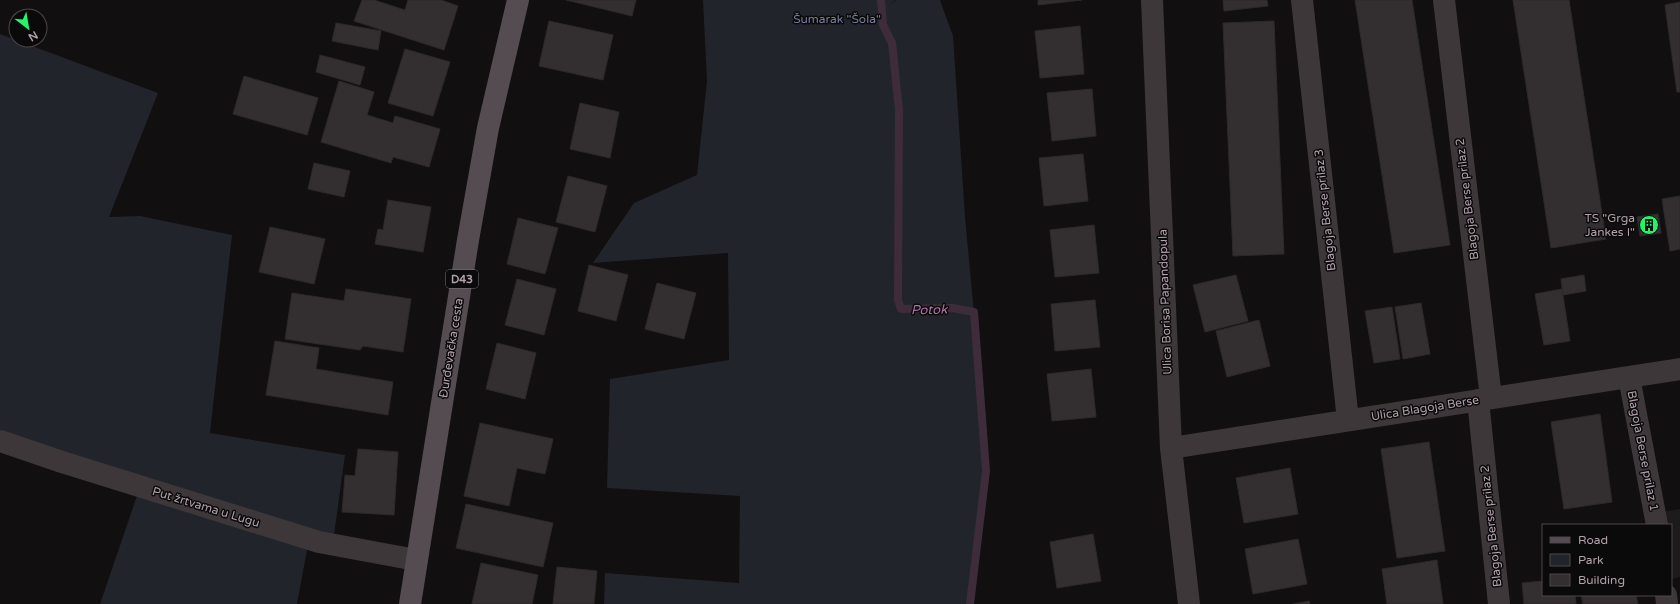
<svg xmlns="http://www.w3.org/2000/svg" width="1680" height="604" font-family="'Varela Round',sans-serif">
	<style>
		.built { fill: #1e1b1c }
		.green { fill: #22242b }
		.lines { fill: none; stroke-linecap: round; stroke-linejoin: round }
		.stream { stroke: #3e2c3b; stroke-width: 8 }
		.building { fill: #332f31; stroke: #2d292a }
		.minor { stroke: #3d373a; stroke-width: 22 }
		.primary { stroke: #554c51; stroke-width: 22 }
		.labels { text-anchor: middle; stroke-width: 3; stroke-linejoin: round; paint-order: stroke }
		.shield { fill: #0b0a0b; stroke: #80737b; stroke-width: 1 }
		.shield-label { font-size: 11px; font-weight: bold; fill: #b2a0ab }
		.park-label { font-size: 12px; fill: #76809e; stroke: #0b0a0b }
		.street-label { font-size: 12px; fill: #b2a0ab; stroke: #0b0a0b }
		.poi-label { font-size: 12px; fill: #b2a0ab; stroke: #0b0a0b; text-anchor: end }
		.water-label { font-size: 13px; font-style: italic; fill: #af75a7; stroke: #0b0a0b }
	</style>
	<rect width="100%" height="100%" fill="#110f10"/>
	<path class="built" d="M1680,509v68l-9,2v-54h-14l-3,-12z"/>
	<path class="green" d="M703,0h192l-5,5 6,-5h44l13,36 12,181 15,161 6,93 -16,133h-366l1,-31 134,10 1,-87 -133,-8 3,-109 119,-19 -1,-107 -135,10 41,-60 63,-28 10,-94z
		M0,34l158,59 -49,124 31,-1 92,19 -22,198 135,22 -11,80 -25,4 -12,65h-197l40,-117 -140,-46z"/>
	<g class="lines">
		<path class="stream" d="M881,0l2,25 9,18 7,67 -1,190 3,9 51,-1 22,4 12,159 -16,133"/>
	</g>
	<path class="building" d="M362,0h12l31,10 3,-10h33l17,6 -14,44 -90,-29z
		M566,0h70l-4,16z
		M1038,0h44l-44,5z
		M1223,0h44l1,6 -44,5z
		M1355,0h57l38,245 -56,8z
		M1513,0h56l37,239 -55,9z
		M1680,2v90h-3l-12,-87z
		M549,21l64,14 -10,45 -64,-14z
		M1274,21l10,233 -51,2 -10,-233z
		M336,23l45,8 -3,19 -46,-9z
		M1080,26l4,48 -44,4 -5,-47z
		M405,49l45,13 -17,54 -45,-13z
		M320,55l45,12 -5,18 -44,-13z
		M244,76l74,22 -11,37 -74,-21z
		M339,81l35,11 -7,23 26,8 2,-7 45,13 -11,38 -36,-10 -2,6 -70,-21z
		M1092,89l4,47 -44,5 -5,-48z
		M580,103l39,9 -9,46 -40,-9z
		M1083,154l5,47 -44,5 -5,-48z
		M314,163l36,8 -6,26 -36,-8z
		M568,176l39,10 -12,46 -39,-10z
		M1680,196v53l-10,2 -8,-52z
		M388,200l43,7 -8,45 -48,-8 3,-15 5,1z
		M1658,214l3,19 -21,3 -3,-19z
		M518,218l40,10 -13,46 -38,-10z
		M1094,225l5,48 -44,4 -5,-47z
		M270,227l55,12 -11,45 -55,-12z
		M589,265l39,10 -12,46 -38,-10z
		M1236,275l12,46 -43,11 -12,-47z
		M1584,275l2,16 -23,4 -2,-16z
		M517,279l39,10 -12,46 -39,-10z
		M657,283l39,10 -12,46 -39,-10z
		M346,289l65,10 -8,53 -40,-6 -3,4 -75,-11 7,-46 52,8z
		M1562,289l8,52 -26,4 -9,-51z
		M1095,300l5,47 -45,4 -4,-47z
		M1421,303l9,51 -27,5 -8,-52z
		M1392,307l8,52 -26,4 -9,-52z
		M1259,320l11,46 -43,11 -11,-46z
		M275,341l44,7 -3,21 77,13 -5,33 -122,-20z
		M497,343l39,10 -11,46 -39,-10z
		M1091,369l5,48 -44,4 -5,-47z
		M1600,414l12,88 -48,7 -13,-87z
		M480,423l73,16 -8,35 -28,-6 -8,38 -45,-10z
		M1429,442l16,109 -48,7 -16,-109z
		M358,449l40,3 -4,63 -52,-3 3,-37 10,1z
		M1290,468l8,46 -54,9 -8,-45z
		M466,504l87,19 -10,44 -87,-19z
		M1093,534l8,47 -44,7 -7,-46z
		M1298,539l9,45 -54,10 -8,-45z
		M1437,560l6,44h-56l-5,-35z
		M481,563l57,12 -6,29h-60z
		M557,567l40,4 -3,33h-41z
		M1543,581v14h32l1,9h-52l-2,-21z
		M1581,595h55l2,9h-55z
		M1309,601l1,3h-17z"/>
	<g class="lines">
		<path class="minor" d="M1152,0l19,448 18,156
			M1302,0l46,420
			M1444,0l47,398
			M1629,377l28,148
			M1478,400l21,204
			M0,441l62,21 257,80 97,18
			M1171,448l509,-79
			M1666,595l1,9"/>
		<path class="primary" d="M410,604l58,-364 20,-112 30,-128"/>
	</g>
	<defs>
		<g id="building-disc" transform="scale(1)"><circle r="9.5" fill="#22f56a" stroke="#0b0a0b"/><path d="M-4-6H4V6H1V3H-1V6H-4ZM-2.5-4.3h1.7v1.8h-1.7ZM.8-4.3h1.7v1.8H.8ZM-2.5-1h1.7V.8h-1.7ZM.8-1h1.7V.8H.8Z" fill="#111"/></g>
	</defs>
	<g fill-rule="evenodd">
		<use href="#building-disc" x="1649" y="225"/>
	</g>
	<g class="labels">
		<rect class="shield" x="446" y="270" width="32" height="18" rx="3"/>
		<g class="shield-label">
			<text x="462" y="283">D43</text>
		</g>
		<g class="park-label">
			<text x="837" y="23">Šumarak "Šola"</text>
		</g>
		<g class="street-label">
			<text transform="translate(1467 199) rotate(-97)" y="4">Blagoja Berse prilaz 2</text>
			<text transform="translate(1325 210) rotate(-96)" y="4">Blagoja Berse prilaz 3</text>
			<text transform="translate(1165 302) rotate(-92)" y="4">Ulica Borisa Papandopula</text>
			<text transform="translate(451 348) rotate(-81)" y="4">Đurđevačka cesta</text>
			<text transform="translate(1425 408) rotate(-9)" y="4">Ulica Blagoja Berse</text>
			<text transform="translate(1643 451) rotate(79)" y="4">Blagoja Berse prilaz 1</text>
			<text transform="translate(206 507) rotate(17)" y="4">Put žrtvama u Lugu</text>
			<text transform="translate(1491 526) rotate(-96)" y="4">Blagoja Berse prilaz 2</text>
		</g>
		<g class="poi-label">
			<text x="1635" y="222">TS "Grga<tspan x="1635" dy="14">Jankes I"</tspan></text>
		</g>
		<g class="water-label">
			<text transform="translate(929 309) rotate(-1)" y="5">Potok</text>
		</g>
	</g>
	<rect x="1542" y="524" width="130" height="72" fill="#0b0a0b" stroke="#4e464b"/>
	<rect x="1550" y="537" width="20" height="6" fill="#554c51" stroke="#4e464b"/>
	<text x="1578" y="544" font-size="12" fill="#b2a0ab">Road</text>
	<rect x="1550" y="554" width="20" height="12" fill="#22242b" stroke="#4e464b"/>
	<text x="1578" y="564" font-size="12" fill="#b2a0ab">Park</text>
	<rect x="1550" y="574" width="20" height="12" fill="#332f31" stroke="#4e464b"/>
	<text x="1578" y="584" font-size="12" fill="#b2a0ab">Building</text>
	<g transform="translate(28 28) rotate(149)"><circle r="19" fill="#0b0a0b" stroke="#4e464b"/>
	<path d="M0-3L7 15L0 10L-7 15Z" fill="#22f56a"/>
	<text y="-6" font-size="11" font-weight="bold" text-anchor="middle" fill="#b2a0ab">N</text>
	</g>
</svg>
